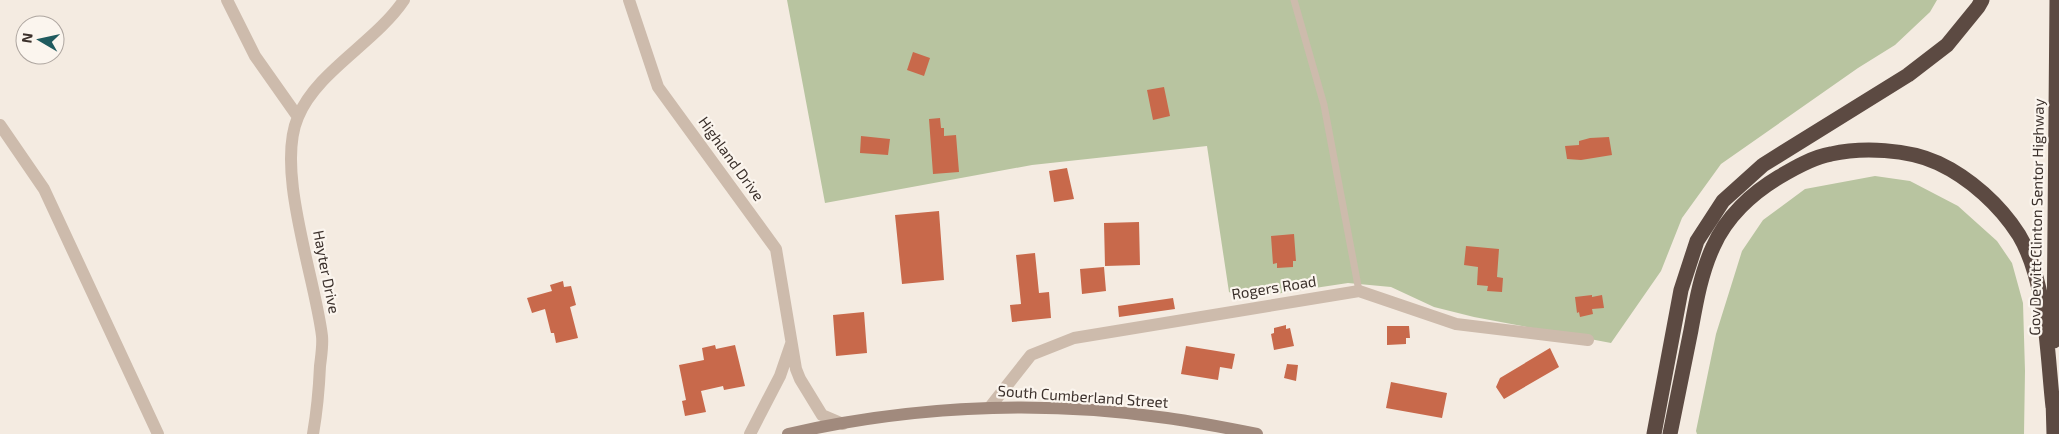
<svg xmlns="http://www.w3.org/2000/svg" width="2059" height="434" font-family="'Exo 2',sans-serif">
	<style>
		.green { fill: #b8c4a0 }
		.building { fill: #c8694b }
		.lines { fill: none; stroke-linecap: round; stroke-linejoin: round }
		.lane { stroke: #cdbbac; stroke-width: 7 }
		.street { stroke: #cdbbac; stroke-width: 12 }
		.secondary { stroke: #a18a7d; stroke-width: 12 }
		.highway { stroke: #5c4a42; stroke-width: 15 }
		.labels { text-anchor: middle; stroke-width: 4.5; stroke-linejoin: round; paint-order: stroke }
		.street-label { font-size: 15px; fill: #3b302b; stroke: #fbf5ee }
	</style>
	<rect width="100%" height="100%" fill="#f4ebe1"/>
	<path class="green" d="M787,0h1150l-7,12 -35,33 -37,23 -137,96 -39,54 -21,53 -50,72 -137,-26 -40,-10 -43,-20 -43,-4 -106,16 -13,-7 -22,-146 -175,19 -207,38z
		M1875,176l35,5 48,25 39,35 15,22 11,40 2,68 -1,63h-327l-1,-3 20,-97 26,-83 21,-31 42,-31z"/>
	<path class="building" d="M913,52l17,6 -6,18 -17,-6z
		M1164,87l6,29 -17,4 -6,-30z
		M940,118l1,10h3v8l12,-1 3,37 -26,2 -4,-55z
		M861,136l29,3 -2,16 -28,-2z
		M1609,137l3,18 -31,5 -14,-1 -2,-13 14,-1v-4l11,-3z
		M1067,168l7,31 -20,3 -5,-31z
		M939,211l5,69 -42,4 -7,-69z
		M1139,222l1,43 -35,1 -1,-43z
		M1294,234l2,27h-3v6l-16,1v-5l-4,1 -2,-28z
		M1466,246l33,3 -2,28 6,1 -1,14 -15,-1 1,-5 -11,-1 1,-18 -14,-2z
		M1035,253l4,40 10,-1 2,26 -39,4 -2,-17 11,-1 -5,-49z
		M1104,267l2,24 -24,3 -2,-25z
		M563,281l1,6 7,-1 5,19 -6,2 8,31 -22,5 -2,-10h-3l-6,-24 -13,4 -5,-15 25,-7 -2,-6z
		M1592,295v2l10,-2 2,13 -12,1 1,5 -13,3 -1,-5 -2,1 -2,-16z
		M1173,298l2,11 -56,8 -1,-11z
		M864,312l3,41 -31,3 -3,-41z
		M1286,325v4l4,-1 4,18 -20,4 -3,-16 3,-1v-5z
		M1387,326h22l1,12h-4v6l-19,1z
		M715,345l1,4 19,-4 10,41 -21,4 -1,-4 -22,5 5,21 -21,4 -3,-15 4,-1 -7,-35 25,-5 -2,-12z
		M1186,346l49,8 -3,15 -12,-2 -2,13 -37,-6z
		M1550,348l9,19 -55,32 -8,-12 4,-9z
		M1287,364l11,1 -2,16 -12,-3z
		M1391,382l56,11 -5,25 -56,-10z"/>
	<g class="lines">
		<path class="lane" d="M1294,0l30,105 35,186"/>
		<path class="street" d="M227,0l28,56 43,61
			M629,0l29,87 118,162 20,120 4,10 22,36 21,9
			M0,125l44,64 114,245
			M990,407l41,-52 43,-17 285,-47 97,33 132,16
			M313,434c4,-23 6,-45 7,-68 1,-9 3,-20 2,-30 -7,-59 -47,-166 -24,-219 19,-46 77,-74 106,-117
			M750,434l30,-58 11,-32"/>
		<path class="secondary" d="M788,434c124,-28 253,-34 379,-16 30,4 60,10 90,16"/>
		<path class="highway" d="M2054,341l3,-341
			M2053,399l1,35
			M1654,434l27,-144 16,-49 26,-40 40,-36 145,-90 39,-30 31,-38 4,-7
			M1670,434c7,-35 14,-69 21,-104 5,-28 10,-57 22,-83 13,-30 39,-54 66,-70 15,-9 34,-20 52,-23 31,-7 77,-5 107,9 32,15 62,42 81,72 28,47 28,119 34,172"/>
	</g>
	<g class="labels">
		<g class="street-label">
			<text transform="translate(731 159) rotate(54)" y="5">Highland Drive</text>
			<text transform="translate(2037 217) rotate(-89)" y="5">Gov Dewitt Clinton Sentor Highway</text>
			<text transform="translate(326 272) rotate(79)" y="5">Hayter Drive</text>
			<text transform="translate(1274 288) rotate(-9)" y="5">Rogers Road</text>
			<text transform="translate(1083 397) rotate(4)" y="5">South Cumberland Street</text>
		</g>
	</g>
	<g transform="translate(40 40) rotate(279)"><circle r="24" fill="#fbf5ee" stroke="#aea6a0"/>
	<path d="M0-4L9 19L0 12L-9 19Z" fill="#1f5a5e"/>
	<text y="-8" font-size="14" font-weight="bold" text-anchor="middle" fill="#3b302b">N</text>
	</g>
</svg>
